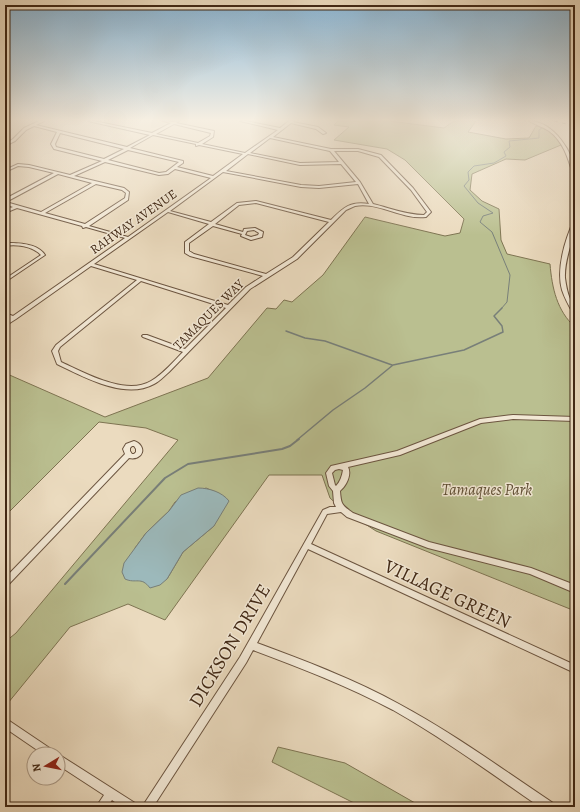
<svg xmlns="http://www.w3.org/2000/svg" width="580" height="812" font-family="Alegreya,serif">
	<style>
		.green { fill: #babf90; stroke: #7e7452; fill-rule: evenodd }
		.water { fill: #9cb9bb; stroke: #787f79 }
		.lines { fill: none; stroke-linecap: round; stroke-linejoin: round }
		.stream-far2 { stroke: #787f79; stroke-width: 1 }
		.stream-far1 { stroke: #787f79; stroke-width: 1.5 }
		.stream { stroke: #787f79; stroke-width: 2 }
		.minor-casing { stroke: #6c5540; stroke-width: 2 }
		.minor { fill: #f2e8d5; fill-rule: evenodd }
		.rail { stroke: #412815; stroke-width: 1; stroke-dasharray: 4 4; stroke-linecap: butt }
		.labels { text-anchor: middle; stroke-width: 3; stroke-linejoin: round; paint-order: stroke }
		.far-street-label { font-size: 13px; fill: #412815; stroke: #f2e8d5 }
		.park-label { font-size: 16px; font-style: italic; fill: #5f4e34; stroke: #f2e8d5 }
		.near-street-label { font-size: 19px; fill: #412815; stroke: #f2e8d5 }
	</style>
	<rect width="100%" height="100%" fill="#ebdbbf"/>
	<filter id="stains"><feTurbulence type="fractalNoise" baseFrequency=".005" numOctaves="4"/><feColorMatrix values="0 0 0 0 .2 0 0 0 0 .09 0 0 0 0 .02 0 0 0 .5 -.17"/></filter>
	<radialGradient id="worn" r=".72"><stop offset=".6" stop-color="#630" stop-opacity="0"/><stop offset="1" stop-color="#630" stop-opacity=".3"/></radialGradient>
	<path class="green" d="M338,121h51l55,7 10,-7h22l-8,11 38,7 23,-1 7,-12c16,3 18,3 25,19l-36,15 -19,-1 -34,15 -2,16 12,11 17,8 2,31 6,14 43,10c2,24 7,47 25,63v284l-199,-80 -34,-22 -12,-11 -8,-23h-53l-104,145 -37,-16 -58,23 -62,76 -3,-1v-60l11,-9 162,-193 -32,-12 -47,-6 -94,94v-143l100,44 103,-39 59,-70 9,1 8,-9 8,2 31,-27 42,-58 80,19 15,-3 4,-14 -59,-59 -18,-11 -53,-9 15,-13 -15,-2zM206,488l9,4 -1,34 -31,26 -16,27 -22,3 -5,-2 -5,-32 11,-15 23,-22 6,-9z
		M278,747l67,16 77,44h-60l-90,-45z"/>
	<path class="water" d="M198,488c11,0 24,4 31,13l-15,25 -31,26 -16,27 -7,6 -10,3c-9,-12 -14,-4 -25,-9l-3,-7 2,-9 22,-30 23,-22 12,-16z"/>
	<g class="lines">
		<path class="stream-far2" d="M501,309l6,-7 3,-27 -18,-43 -12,-10 3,-6 10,-3 -15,-10 -14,-17 5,-6 -1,-8 6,-6 20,-3 12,-7 -2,-4 6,-5 -1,-6 30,-3v-8l3,-2"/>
		<path class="stream-far1" d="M286,331l19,7 20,3 67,24
			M297,440l36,-30 32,-22 28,-23 71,-15 39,-18 -1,-6 -8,-10 8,-8"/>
		<path class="stream" d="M65,584l100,-106 23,-14 94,-15 8,-3 9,-7"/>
		<g class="minor-casing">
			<path id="minor" d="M39,121h5l-8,4 91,22 23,-12 -62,-14h6l58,12 19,-10 -8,-2 10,1 6,-1 -3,2 38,8 -1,6 -11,7 43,9 33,-23 -38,-9h6l34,7 9,-7h5l-1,1 25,5 8,6 -3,1 -7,-5 -25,-6 -18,14 58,12h27l23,6 32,33 18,24 -5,5c-24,3 -49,-16 -71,-11 -3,1 -6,3 -9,4l-49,49 -47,30 -81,83c-5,4 -9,9 -15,12 -29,16 -70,-7 -97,-20l-5,-13 4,-6 81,-65 -46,-14 -75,53 -11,7v-4l5,-4 -5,-1v-4l8,3 112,-78 -39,-11 -3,1 -1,-2 -65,-18 -12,5v-3l8,-3 -8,-3v-5l49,-26 -25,-6 -11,-1 -13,6v-2l13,-6 11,1 41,10 32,-14 -48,-12 -3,-5 6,-12 -23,-6 -8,4 -11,11 -10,5v-2l8,-5 11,-11zM174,124l37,9 -1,3 -12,7 -42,-9zM60,133l64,16 -20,10 -48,-12 -1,-3zM153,135l43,9v2l3,-1 44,9 -30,22 -36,-9 6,-4v-2l-53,-13zM270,138l60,13 9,11 -39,1 -50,-10zM128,150l51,12 -13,10 -7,1 -51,-13zM334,151h24l21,6 32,33 16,22 -3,3c-18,0 -34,-7 -51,-11l-13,-22zM248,154l52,11 41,-1 15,18 -37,4 -18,-1 -75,-14zM105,162l54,13 9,-1 7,-5 36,9 -83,59 -39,-11 39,-26 1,-8 -5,-4 -50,-12zM223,172l78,15 18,1 39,-4 11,20c-19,-3 -26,4 -38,16l-75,-19 -19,2 -26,19 -41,-11zM58,174l34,9 -51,29 -35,-10zM96,184l26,6 4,3 -1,5 -40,26 -40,-11zM256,203l73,19 -36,35 -27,17 -72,-20 -5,-3v-8l24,-17 29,8 -1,2 10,4 11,-3 1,-5 -8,-4 -11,1 -1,3 -28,-8 24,-19zM168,212l41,12 -24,18v11l5,3 73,20 -17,11 -18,18 -134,-41zM254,230l5,3 -1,2 -7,2 -6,-2 2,-4zM141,281l85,27 -41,41 -38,-14h-4l-1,1 1,1 40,15c-10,10 -20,22 -32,29 -25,15 -66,-8 -90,-19l-3,-11 2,-4z
				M529,121c24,0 46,32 46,54l-2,-1c-5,-16 -10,-33 -24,-43 -6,-4 -13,-6 -20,-10z
				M574,220h1c0,19 -11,37 -10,58 1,7 2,14 5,21 3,6 5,8 5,15l-2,-1c-4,-7 -8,-14 -11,-23 -6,-21 3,-50 12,-70z
				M9,243c12,0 29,1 36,12l-40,27v-3l36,-24c-9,-9 -25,-11 -36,-9v-2z
				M513,415l62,2v4l-62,-2 -32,4 -81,32 -52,12c4,8 -2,19 -8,24 1,14 2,14 13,22l76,29 102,26 44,17v8l-45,-19 -102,-26 -81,-31 -6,-5 -14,2 -16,30 264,121v8l-267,-124 -51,94c48,18 97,36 142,61 54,29 103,65 154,99l1,4h-14c-48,-33 -96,-68 -147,-97 -45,-24 -92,-42 -140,-60l-7,13 -93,144h-11l98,-150 83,-147 7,-3h6l-2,-4 -1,-12 -4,-5 -3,-13 5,-7 66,-15 83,-32zM339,469l4,1c-1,6 -3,12 -7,16l-1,-1 -3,-12 3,-3z
				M134,441c14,5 9,20 -5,17l-121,127 -3,1v-8l120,-124 -2,-5 3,-5zM132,446h2l2,3v3l-2,2h-2l-2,-3v-3z
				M5,718l49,33 2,3h-13l-38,-26z
				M58,754l77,49 1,4h-14l-10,-7 -5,7h-11l8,-12 -46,-30z"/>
		</g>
		<use href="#minor" class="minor"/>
		<path class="rail" d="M554,121l21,5"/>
	</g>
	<linearGradient id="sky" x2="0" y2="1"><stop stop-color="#89b6d6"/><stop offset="0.51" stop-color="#f6efe2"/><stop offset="1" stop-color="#f6efe2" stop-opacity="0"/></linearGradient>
	<rect width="580" height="235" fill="url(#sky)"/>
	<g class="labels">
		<g class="far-street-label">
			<text transform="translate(133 221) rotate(-35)" y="5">RAHWAY AVENUE</text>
			<text transform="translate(208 314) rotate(-45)" y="5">TAMAQUES WAY</text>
		</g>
		<g class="park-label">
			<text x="487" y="495">Tamaques Park</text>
		</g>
		<g class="near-street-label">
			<text transform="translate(448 593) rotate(25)" y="7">VILLAGE GREEN</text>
			<text transform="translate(229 645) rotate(-59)" y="7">DICKSON DRIVE</text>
		</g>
	</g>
	<rect width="580" height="812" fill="none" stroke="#ebdbbf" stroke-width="20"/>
	<rect x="6" y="6" width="568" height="800" fill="none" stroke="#412815" stroke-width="2"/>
	<rect x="10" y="10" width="560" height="792" fill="none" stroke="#412815"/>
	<g transform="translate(46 766) rotate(260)"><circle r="19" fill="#f2e8d5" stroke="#ab9b88"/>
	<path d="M0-3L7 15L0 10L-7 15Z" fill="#8f2418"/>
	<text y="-6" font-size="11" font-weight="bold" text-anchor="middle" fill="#412815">N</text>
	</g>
	<rect width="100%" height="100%" filter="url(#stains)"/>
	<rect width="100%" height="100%" fill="url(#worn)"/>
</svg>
